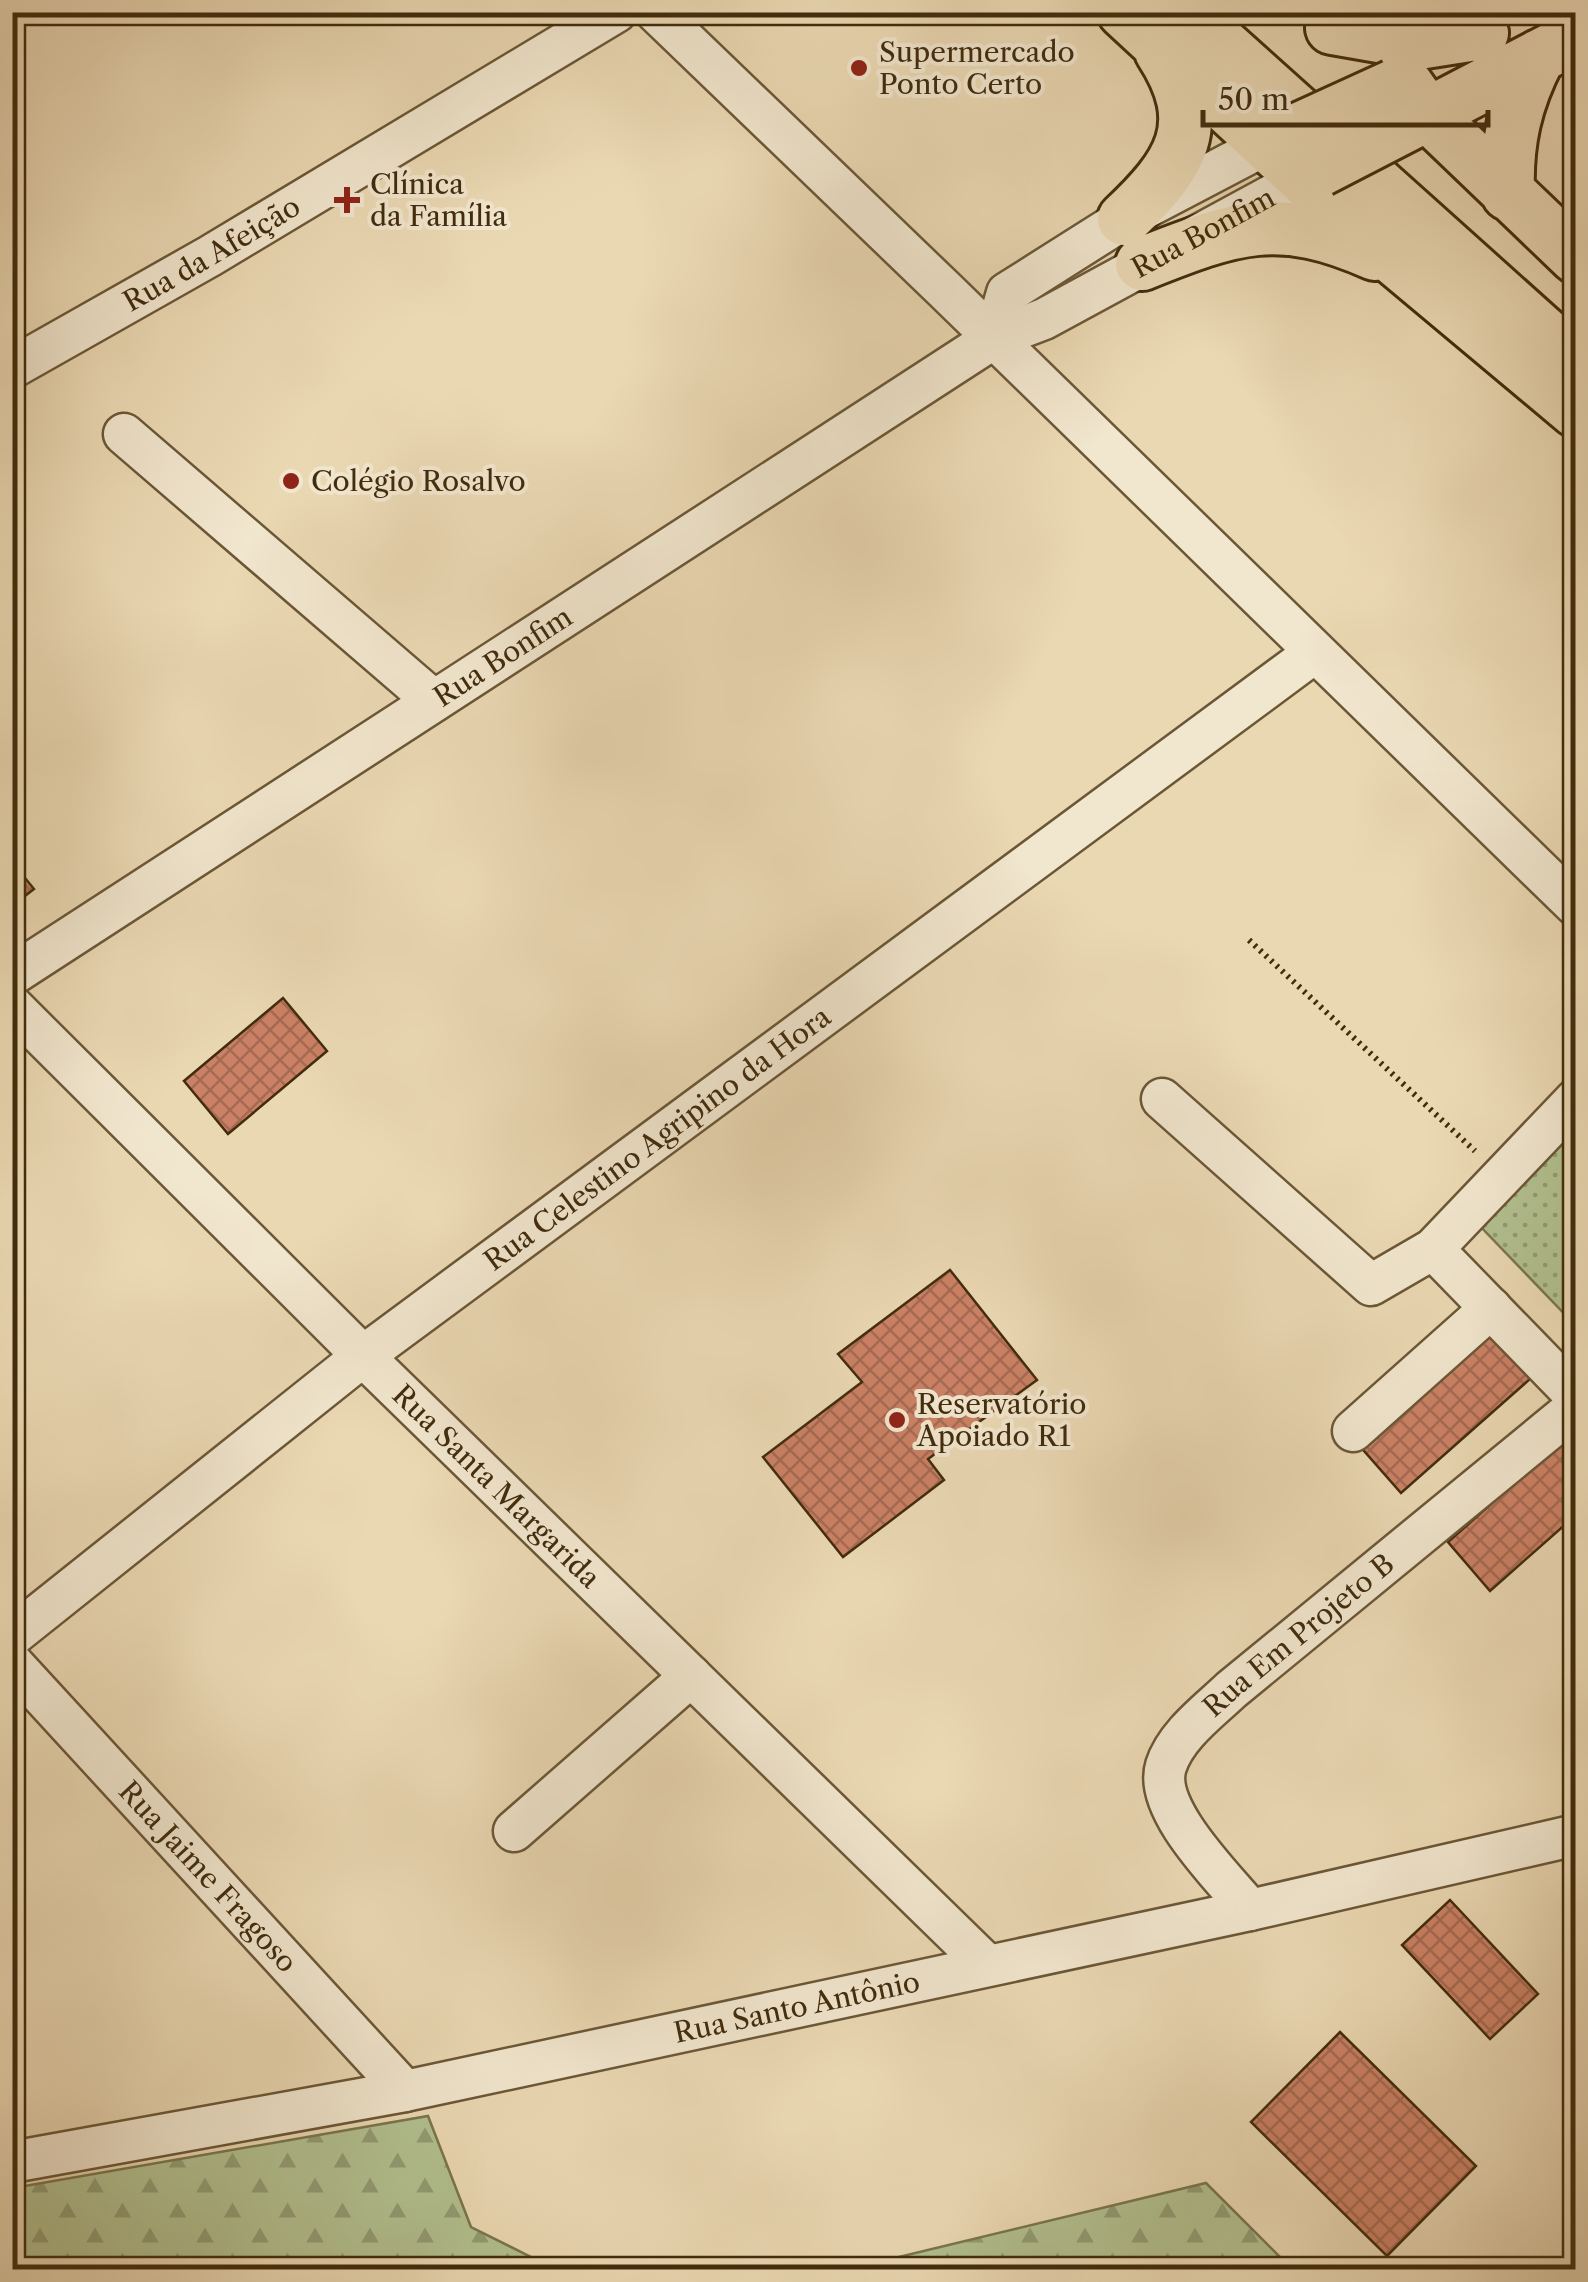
<svg xmlns="http://www.w3.org/2000/svg" width="1588" height="2282" font-family="'Libre Caslon Text',serif">
	<style>
		.forest { fill: url(#forest-firs); stroke: #7a764e; stroke-width: 2.5 }
		.park { fill: url(#park-dots); stroke: #7a764e; stroke-width: 2.5 }
		.building { fill: url(#building-cross-hatch); stroke: #412c0d; stroke-width: 2.5 }
		.lines { fill: none; stroke-linecap: round; stroke-linejoin: round }
		.minor-casing { stroke: #6b5736; stroke-width: 45 }
		.major-casing { stroke: #412c0d; stroke-width: 58 }
		.path { stroke: #412c0d; stroke-width: 6; stroke-dasharray: 2.5 5; stroke-linecap: butt }
		.minor { stroke: #f1e6ce; stroke-width: 40 }
		.major { stroke: #ead8b3; stroke-width: 52 }
		.major-bridge-casing { stroke: #412c0d; stroke-width: 58; stroke-linecap: butt }
		.major-bridge { stroke: #ead8b3; stroke-width: 52 }
		.poi-dot { fill: #8f2418; stroke: #f1e6ce; stroke-width: 4 }
		.labels { text-anchor: middle; stroke-width: 8; stroke-linejoin: round; paint-order: stroke }
		.poi-label { font-size: 28px; fill: #412c0d; stroke: #f1e6ce; text-anchor: start }
		.street-label { font-size: 28px; fill: #412c0d; stroke: #f1e6ce }
	</style>
	<defs>
		<pattern id="forest-firs" width="22" height="20" patternUnits="userSpaceOnUse" patternTransform="scale(2.5)"><rect width="22" height="20" fill="#b2c090"/><path d="M5 1l3.5 6h-7zM16 11l3.5 6h-7z" fill="#929c74"/></pattern>
		<pattern id="park-dots" width="8" height="8" patternUnits="userSpaceOnUse" patternTransform="scale(2.5)"><rect width="8" height="8" fill="#b2c090"/><path d="M2 2h.1M6 6h.1" fill="none" stroke="#929c74" stroke-width="1.8" stroke-linecap="round"/></pattern>
		<pattern id="building-cross-hatch" width="8" height="8" patternUnits="userSpaceOnUse" patternTransform="scale(2.5)"><rect width="8" height="8" fill="#cb8165"/><path d="M0 0l8 8M0 8l8-8" fill="none" stroke="#a66a52"/></pattern>
	</defs>
	<rect width="100%" height="100%" fill="#ead8b3"/>
	<filter id="stains"><feTurbulence type="fractalNoise" baseFrequency=".002" numOctaves="4"/><feColorMatrix values="0 0 0 0 .2 0 0 0 0 .09 0 0 0 0 .02 0 0 0 .5 -.17"/></filter>
	<radialGradient id="worn" r=".72"><stop offset=".6" stop-color="#630" stop-opacity="0"/><stop offset="1" stop-color="#630" stop-opacity=".3"/></radialGradient>
	<path class="forest" d="M428,2116l43,111 84,42h-542v-81z
		M1206,2183l86,86h-443z"/>
	<path class="park" d="M1575,1130v195l-95,-99z"/>
	<path class="building" d="M12,862l22,27 -22,17z
		M283,998l44,53 -99,83 -44,-53z
		M950,1270l87,110 -109,79 16,21 -101,77 -80,-100 99,-75 -24,-28z
		M1487,1330l43,49 -129,114 -43,-49z
		M1576,1429v86l-86,76 -42,-49z
		M1450,1900l88,94 -48,45 -88,-94z
		M1340,2032l136,134 -89,90 -136,-134z"/>
	<g class="lines">
		<g class="minor-casing">
			<g id="minor">
				<path d="M656,12l291,280 629,614"/>
				<path d="M994,338l13,-45 117,-74 145,-76"/>
				<path id="s1" d="M12,368l198,-112 406,-244"/>
				<path d="M124,434l310,267"/>
				<path id="s2" d="M12,975l982,-637 50,-19 260,-141"/>
				<path id="s3" d="M12,1006l351,350 623,608"/>
				<path d="M1162,1099l209,186 62,-36 143,-150"/>
				<path d="M1433,1249l143,147"/>
				<path d="M1353,1431l138,-123"/>
				<path id="s4" d="M12,1636l351,-280 951,-703"/>
				<path id="s5" d="M12,1663l393,428"/>
				<path d="M514,1831l177,-155"/>
				<path id="s6" d="M1250,1910c-26,-32 -98,-101 -84,-144 10,-31 42,-54 65,-76l345,-283"/>
				<path id="s7" d="M12,2162l393,-71 845,-181 326,-75"/>
			</g>
		</g>
		<g class="major-casing">
			<path id="major" d="M1124,12l237,219 215,180
				M1186,12l390,350
				M1332,28l86,15 64,-10
				M1406,84l22,31 148,142
				M1411,123l165,-86
				M1508,194c-2,-51 7,-92 31,-138
				M1124,219c56,-53 85,-94 37,-168
				M1142,264c93,-37 136,-53 233,-10"/>
		</g>
		<path class="path" d="M1249,940l226,211"/>
		<use href="#minor" class="minor"/>
		<use href="#major" class="major"/>
		<g class="major-bridge-casing">
			<path id="major-bridge" d="M1302,128l92,-42
				M1320,170l91,-47"/>
		</g>
		<use href="#major-bridge" class="major-bridge"/>
	</g>
	<g class="poi-dot">
		<circle cx="859" cy="68" r="10"/>
		<path d="M342 185h10v10h10v10h-10v10h-10v-10h-10v-10h10z"/>
		<circle cx="291" cy="481" r="10"/>
		<circle cx="897" cy="1420" r="10"/>
	</g>
	<g class="labels">
		<g class="poi-label">
			<text x="879" y="62">Supermercado<tspan x="879" dy="32">Ponto Certo</tspan></text>
			<text x="370" y="194">Clínica<tspan x="370" dy="32">da Família</tspan></text>
			<text x="311" y="491">Colégio Rosalvo</text>
			<text x="917" y="1414">Reservatório<tspan x="917" dy="32">Apoiado R1</tspan></text>
		</g>
		<g class="street-label">
			<text dy="10" stroke="none"><textPath href="#s2" startOffset="1405">Rua Bonfim</textPath></text>
			<text dy="10" stroke="none"><textPath href="#s1" startOffset="230">Rua da Afeição</textPath></text>
			<text dy="10" stroke="none"><textPath href="#s2" startOffset="585">Rua Bonfim</textPath></text>
			<text dy="10" stroke="none"><textPath href="#s4" startOffset="815">Rua Celestino Agripino da Hora</textPath></text>
			<text dy="10" stroke="none"><textPath href="#s3" startOffset="682">Rua Santa Margarida</textPath></text>
			<text dy="10" stroke="none"><textPath href="#s6" startOffset="360">Rua Em Projeto B</textPath></text>
			<text dy="10" stroke="none"><textPath href="#s5" startOffset="290">Rua Jaime Fragoso</textPath></text>
			<text dy="10" stroke="none"><textPath href="#s7" startOffset="800">Rua Santo Antônio</textPath></text>
		</g>
	</g>
	<rect width="1588" height="2282" fill="none" stroke="#ead8b3" stroke-width="50"/>
	<rect x="15" y="15" width="1558" height="2252" fill="none" stroke="#412c0d" stroke-width="5"/>
	<rect x="25" y="25" width="1538" height="2232" fill="none" stroke="#412c0d" stroke-width="2.5"/>
	<path d="M1203 110v15h285v-15" fill="none" stroke="#412c0d" stroke-width="5"/>
	<text x="1218" y="110" font-size="30" fill="#412c0d" stroke="#f1e6ce" stroke-width="8" paint-order="stroke">50 m</text>
	<rect width="100%" height="100%" filter="url(#stains)"/>
	<rect width="100%" height="100%" fill="url(#worn)"/>
</svg>
